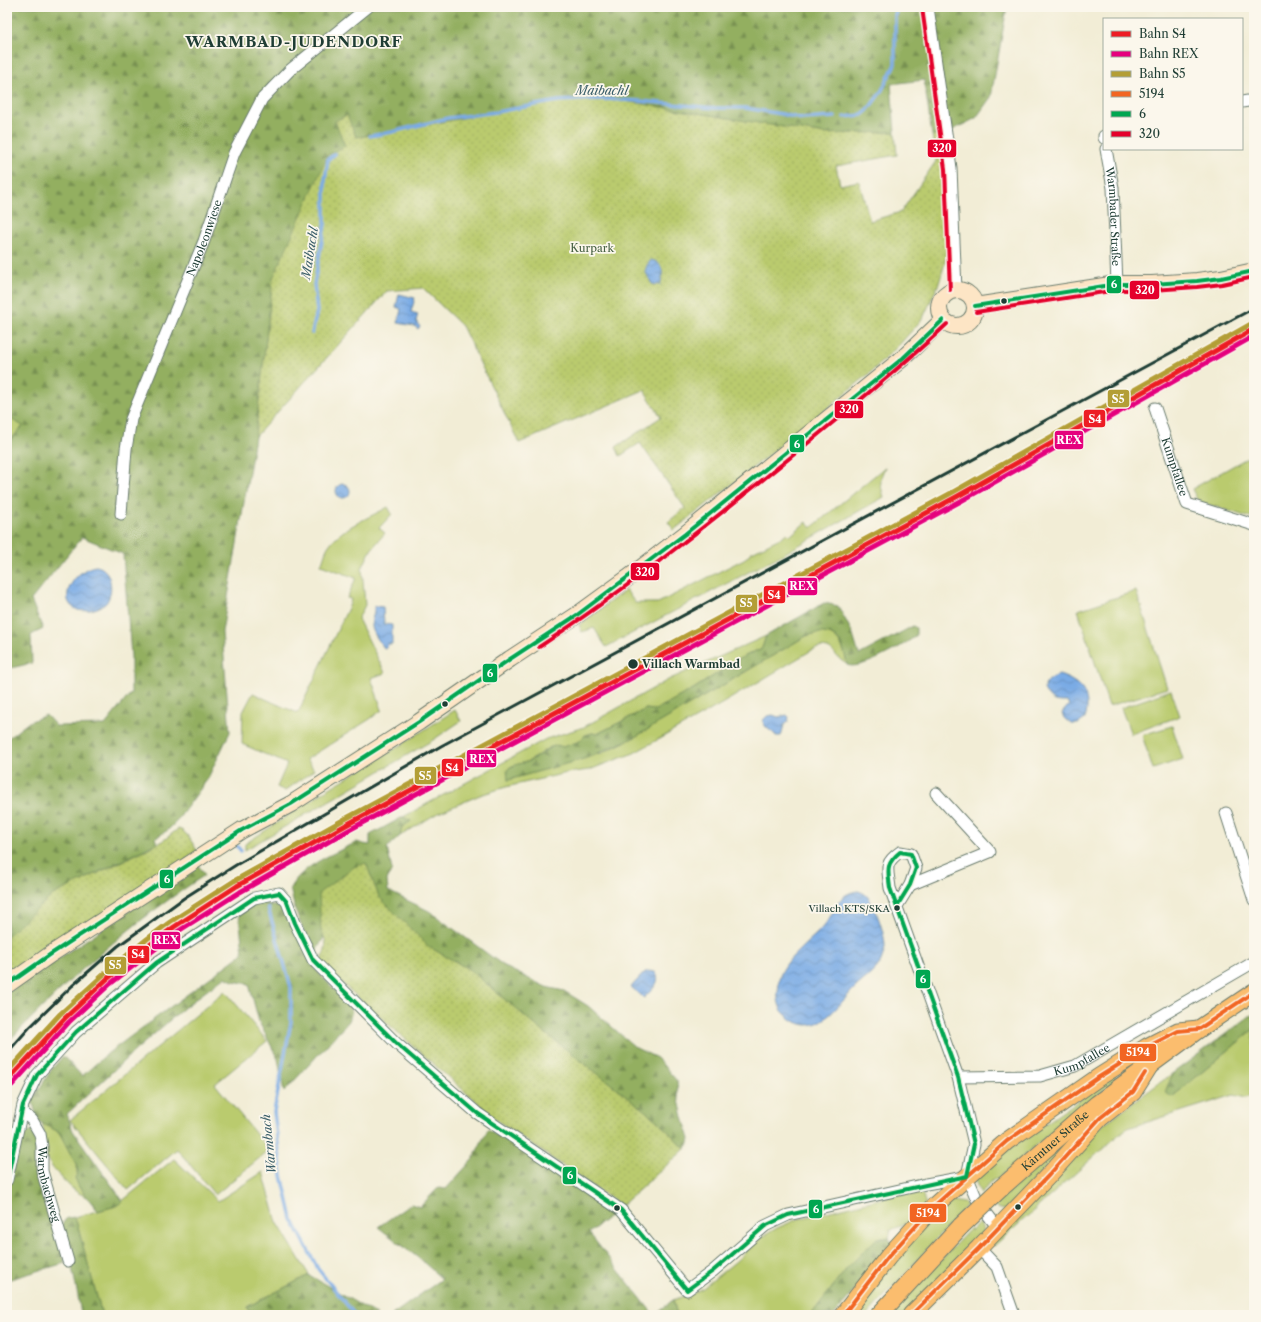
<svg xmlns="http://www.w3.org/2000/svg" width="1261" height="1322" font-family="'Libre Caslon Text',serif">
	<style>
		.grass { fill: #bacb6e; stroke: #6c8451 }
		.forest { fill: url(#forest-firs); stroke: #59764a }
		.park { fill: url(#park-dots); stroke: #6c8451 }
		.water { fill: url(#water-waves); stroke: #4c748c }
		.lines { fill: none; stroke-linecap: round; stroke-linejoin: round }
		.stream { stroke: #7aabe5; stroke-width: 3.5 }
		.street-casing { stroke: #697b6d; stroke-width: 13 }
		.secondary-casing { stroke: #697b6d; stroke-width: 18 }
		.primary-casing { stroke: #697b6d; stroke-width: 19 }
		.street { stroke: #fff; stroke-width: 11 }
		.secondary { stroke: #fde5c5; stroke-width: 16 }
		.primary { stroke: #fbbd6e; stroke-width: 17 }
		.rail { stroke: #1f3d34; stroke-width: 3 }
		.primary-bridge-casing { stroke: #697b6d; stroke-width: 19; stroke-linecap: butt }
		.primary-bridge { stroke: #fbbd6e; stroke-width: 17 }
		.bus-1-casing { stroke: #fbf7ec; stroke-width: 7 }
		.bus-2-casing { stroke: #fbf7ec; stroke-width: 7 }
		.bus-3-casing { stroke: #fbf7ec; stroke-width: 7 }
		.bus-1 { stroke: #f26522; stroke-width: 4 }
		.bus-2 { stroke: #00a651; stroke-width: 4 }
		.bus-3 { stroke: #e4002b; stroke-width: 4 }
		.rail-1-casing { stroke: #fbf7ec; stroke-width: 8 }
		.rail-2-casing { stroke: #fbf7ec; stroke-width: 8 }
		.rail-3-casing { stroke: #fbf7ec; stroke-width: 8 }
		.rail-1 { stroke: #ed1c24; stroke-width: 5 }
		.rail-2 { stroke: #e5007d; stroke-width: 5 }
		.rail-3 { stroke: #b39e36; stroke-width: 5 }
		.bus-dot { fill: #1f3d34; stroke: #fbf7ec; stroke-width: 1.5 }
		.labels { text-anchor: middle; stroke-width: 3.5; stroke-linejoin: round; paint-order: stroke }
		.bus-label { font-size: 10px; fill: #1f3d34; stroke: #fbf7ec; text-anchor: end }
		.street-label { font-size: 11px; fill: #1f3d34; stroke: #fbf7ec }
		.park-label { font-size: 11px; fill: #466042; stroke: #fbf7ec }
		.stop-label { font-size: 11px; font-weight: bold; fill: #1f3d34; stroke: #fbf7ec; text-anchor: start }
		.water-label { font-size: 12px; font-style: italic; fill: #3a5e69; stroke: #fbf7ec }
		.district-label { font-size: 15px; font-weight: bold; letter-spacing: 1px; fill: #1f3d34; stroke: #fbf7ec }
		.line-badge { stroke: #fbf7ec; stroke-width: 1.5 }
		.badge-label { font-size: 11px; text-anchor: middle; font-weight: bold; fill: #fff }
	</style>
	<defs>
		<pattern id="forest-firs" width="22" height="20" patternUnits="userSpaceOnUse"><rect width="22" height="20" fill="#93af61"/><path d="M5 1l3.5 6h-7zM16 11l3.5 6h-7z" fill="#779051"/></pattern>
		<pattern id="park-dots" width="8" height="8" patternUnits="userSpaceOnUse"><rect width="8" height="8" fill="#bacb6e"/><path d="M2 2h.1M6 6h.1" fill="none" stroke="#9faf60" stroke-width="1.8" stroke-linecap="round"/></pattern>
		<pattern id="water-waves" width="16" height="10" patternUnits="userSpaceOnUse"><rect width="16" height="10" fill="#7aabe5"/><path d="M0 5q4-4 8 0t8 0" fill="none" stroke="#638cba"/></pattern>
	</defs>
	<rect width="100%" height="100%" fill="#fbf7ec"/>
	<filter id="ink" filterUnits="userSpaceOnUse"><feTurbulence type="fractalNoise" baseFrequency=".025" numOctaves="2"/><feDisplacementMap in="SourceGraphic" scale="8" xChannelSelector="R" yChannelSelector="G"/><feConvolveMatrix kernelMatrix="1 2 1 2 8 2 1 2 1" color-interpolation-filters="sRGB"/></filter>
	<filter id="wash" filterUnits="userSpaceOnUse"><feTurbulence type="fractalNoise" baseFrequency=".012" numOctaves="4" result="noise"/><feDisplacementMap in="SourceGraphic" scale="16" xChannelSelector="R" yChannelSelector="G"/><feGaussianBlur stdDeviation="0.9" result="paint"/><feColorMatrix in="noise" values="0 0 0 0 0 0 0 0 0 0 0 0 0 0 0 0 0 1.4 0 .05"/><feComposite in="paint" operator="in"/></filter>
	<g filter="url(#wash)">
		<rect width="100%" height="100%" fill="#f2edd6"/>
		<path class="grass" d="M7,417l17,8 -17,19z
			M1254,454v65l-56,-18 -6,-12z
			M885,467c-6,13 -5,17 -1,30l-97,55 -181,95 -12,-19 -12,4 -3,-7 47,-35 9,13h23l86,-44 7,-5 -1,-1 30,-15 7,-5 3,3 16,-14 5,6z
			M388,507l4,7 -13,14 6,5 -14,17 -9,18 3,37 -7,14 27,54 -14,5 11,32 -12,9 -63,40 7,11 -29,21 -8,-4 10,-23 -45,-20 1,-32 10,-19c14,7 30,14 45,20l52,-109 1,-5 -4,-1 9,-20 -35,-13c3,-7 4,-15 9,-21 11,-16 41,-27 58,-37z
			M1136,591l31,97 -58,18 -31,-96z
			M821,632c17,1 24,17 26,32 -15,-7 -13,-23 -35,-14l-94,56 -84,47 -45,17 -22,3 -61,14 -26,8 -44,19 -36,22 1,-9 10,-6 -8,-4 143,-78 38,-12 86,-48 96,-43 -4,12 -23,11 -44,29 -40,23 -9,-2 -49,25 -5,-1 -12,8 -17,6h-13l-21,14 -19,6 -2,13 94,-27 33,-16 171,-101z
			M1171,690l9,26 -49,18 -10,-26z
			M455,710l6,11 -28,19 -188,110v-6l83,-55 48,-29 11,-6z
			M1172,726l11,33 -30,10 -11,-34z
			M225,991l42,50 -52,43 54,66 -54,45 -38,-46 -49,41 -58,-70z
			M1254,1029v66l-8,3 -12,-3 -109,34 -131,117 -1,-5 60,-58 40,-51 80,-59 -7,19 6,5z
			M1115,1075l1,4 -3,3 -77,63 -40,35 -1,-1 -2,1 -12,13c-5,-7 -7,-15 -2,-23z
			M42,1123l17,9 17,32 3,23 9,11c-5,-3 -10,-5 -14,-8 -8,-7 -22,-21 -27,-31 -5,-11 -1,-25 -5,-36z
			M1088,1123l-82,87 -7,-1 -5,-4 43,-39z
			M174,1159l44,42 45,-29 14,50 32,53 -62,32 4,8h-149l-27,-98 41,-11z
			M920,1189l6,15 -17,18 -18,8 -2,8h-12l-29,29 -37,48h-134l-4,-15 20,-7 10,-5 32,-26 25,-24 17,-10 21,-9z
			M954,1201l10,2 3,2 -100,110h-19l83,-98 19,-15z
			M980,1222l3,8 -1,4 -77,81h-16l81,-86 1,2z"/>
		<path class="forest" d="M7,7h632l1,4 35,-4h332l-16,90 -15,21 -33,17h-11l-8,-55 -33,4 4,48 -70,2 -237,-39 -222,41 -10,1 -4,-9 -16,-7 9,25 -72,132 -18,159 -33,195 8,100 -23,48 -31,42 -8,8 -13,8 2,5 -104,52 -46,42v-198l22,-17 17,-7 10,11 49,-1 26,-32v-37l-8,-102 -41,-17 -51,63 12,29 -12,6 1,28 -25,6v-225l16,-18 -16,-9z
			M824,603l14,3 14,26 7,23 54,-29 3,2v8c-12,9 -55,35 -69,29 -4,-26 -13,-38 -41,-29l-171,101 -48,21 -79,22 -1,-10c5,-6 13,-6 20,-8 11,-4 19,-14 30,-17l6,2 17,-6 5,-6 7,-2 5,1 49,-25 9,1 40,-22 44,-29 23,-11 4,-12z
			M403,817l8,4 -9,6 -2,9 -13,12 5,22 -5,10 1,11 41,20 78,57 39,19 18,4 24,15 48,42 21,10 20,23 1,15 5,21 7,22 -1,5 -4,5 -24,-25 -32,-26 -88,-68 -71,-60 -41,-23 -50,-50 -13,-34 -51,90 -3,-2 -17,-41 -5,-22c13,-24 44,-34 67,-46l6,2 7,1v-10z
			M198,865l7,10c-73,47 -138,105 -198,168v-50z
			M262,902l20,6 5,4 29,58 30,32 6,9 -3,10 -65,71 -6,-33 -19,-37 -10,-38 -16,-3 -8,-4 -39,29 -58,51 -61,57 6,17 50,70 -7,5 -18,5 -19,-24 -4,-9 3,-6 -2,-8 -17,-32 -21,-11 -6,-21 20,-31 11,-13 19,20 25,-22 136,-101 -4,-39 15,-9z
			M1254,1013v16l-82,68 -7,-5 8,-19z
			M7,1115l4,1 2,3 -6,41z
			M488,1129l128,82 -27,22 65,82h-262l50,-36 -21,-19 -43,-33 33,-23 9,3 18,-19 8,1 27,-30z
			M29,1131l6,2 30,130 -58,17v-86l13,-52 5,-7z
			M75,1217l27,98h-21c-4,-31 -13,-61 -19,-91l5,-6z
			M877,1238h12l4,7 -59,70h-23l37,-48z
			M309,1275l68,40h-126l-4,-8z
			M673,1300l4,15h-23z"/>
		<path class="park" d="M588,95l237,39 70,-2 2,23 -61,11 4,19 19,-4 11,40 31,-9 35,-51 -4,-26h11l6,80 -4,48 -6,20 -16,35 -24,27 -29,28 -68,56 -128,101 -6,-8 17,-14 -45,-65 -20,13 -4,-9 45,-30 -17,-27 -125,53 -57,-117 -39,-38 -36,3 -132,146 18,-159 55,-123 17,-9 -10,-25 12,-6 9,22 10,-1z
			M178,829c9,1 15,16 20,23l-191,126v-41l14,-14 32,-28 94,-46 17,-9z
			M366,863l13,34 50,50 41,23 71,60 88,68 32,26 24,25 -64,57 -123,-85 -163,-144 -14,-16c4,-10 8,-20 0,-29l-2,-39 35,-26z"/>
		<path class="water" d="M651,260c13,2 13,15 9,25l-8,-1 -7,-13 2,-6z
			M399,294l16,4 -4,14 7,2 -2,7 4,6 -2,2 -4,-3 -16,-3 3,-14 -5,-2z
			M336 491a7 7 0 1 1 14 0a7 7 0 1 1-14 0Z
			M96,566c16,2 19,28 9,38 -4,3 -10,5 -15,6 -3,1 -8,1 -12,0 -24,-9 -2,-42 18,-44z
			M375,606l8,1 1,17 8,1v19h-4l-1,3 -3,1c-14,-20 -14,-18 -9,-42z
			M1059,675c22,7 33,20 26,44l-7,5h-7l-7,-6 -2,-5 7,-8 -2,-3c-12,0 -17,0 -23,-13 2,-8 7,-11 15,-14z
			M773,715l5,2 9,-2 2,2 -1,5 -4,3 -3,11h-5c-4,-6 -13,-8 -13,-16l4,-4z
			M858,891c3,1 6,2 8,4 9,9 19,39 19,51 0,4 -2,9 -3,12 -3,12 -18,21 -26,29 -21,20 -41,58 -73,25 -4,-5 -6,-14 -5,-20 1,-5 0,-11 2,-16 7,-20 33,-36 46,-53 11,-14 10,-29 32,-32z
			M648,971l7,1c8,10 -5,19 -11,26l-13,-11 14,-15z"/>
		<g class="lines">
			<path class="stream" d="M844,117l18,-2 5,-4 14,-19 14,-28v-49l2,-8
				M370,136l22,-4 56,-14 48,-6 62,-11 46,-2 35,2 75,7h31l37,6 20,5 33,-2
				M312,333l5,-22 -3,-27 11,-59v-45l3,-21 7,-5
				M237,846l4,5
				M268,908l23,79v35l-17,90 8,63 10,44 26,50 37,46"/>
		</g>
	</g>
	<g filter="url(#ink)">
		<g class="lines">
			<g class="street-casing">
				<g id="street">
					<path d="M928,7l23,161 5,122"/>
					<path d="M1242,102l12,-2"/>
					<path d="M1104,136v2"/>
					<path id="s1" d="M1106,149l7,39 4,96"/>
					<path id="s2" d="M1155,408l32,96 67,21"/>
					<path id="s3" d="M121,514l5,-65 5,-30 73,-178 30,-88 28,-54 28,-29 78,-63"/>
					<path d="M1226,813l28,87"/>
					<path d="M910,885l80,-33 -54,-59"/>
					<path d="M897,906l13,-21 6,-17 -5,-14 -11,-2c-17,12 -12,17 -10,36l68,189 16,67 -7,32"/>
					<path id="s4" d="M958,1077l82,-1 35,-10 179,-104"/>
					<path id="s5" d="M22,1112l10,8 8,14 2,12v25l26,90"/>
					<path d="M967,1176l11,26 20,26"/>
					<path d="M7,1180l16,-75 14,-30 39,-43 80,-69 98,-65 25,-5 8,9 8,21 18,37 84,84 80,69 144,97 66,80 26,-19 52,-45 23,-11 138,-31 39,-7"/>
					<path d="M979,1248l18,19 17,48"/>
				</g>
			</g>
			<g class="secondary-casing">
				<path id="secondary" d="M939 308a18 18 0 1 1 36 0a18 18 0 1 1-36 0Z
					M975,306l142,-22h35l45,-3 24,-3 33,-7
					M7,985l44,-31 191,-124 49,-26 128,-82 91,-63 67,-44 51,-37 57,-44 218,-176 40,-38"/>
			</g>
			<g class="primary-casing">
				<g id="primary">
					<path id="s6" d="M1001,1188l96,-84 102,-75 55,-37"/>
					<path d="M843,1315l45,-58 45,-50 74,-66 92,-64 48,-30 31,-16 21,-2"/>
					<path d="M879,1315l82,-89"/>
					<path d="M911,1315l68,-67 70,-73 51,-57 33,-26 17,-27"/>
				</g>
			</g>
			<use href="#street" class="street"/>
			<use href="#secondary" class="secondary"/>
			<use href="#primary" class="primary"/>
			<path class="rail" d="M7,1053l22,-25 43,-42 46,-40 66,-48 52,-33 205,-119 813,-438"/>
			<g class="primary-bridge-casing">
				<path id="primary-bridge" d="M961,1226l40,-38"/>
			</g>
			<use href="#primary-bridge" class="primary-bridge"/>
			<g class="bus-1-casing">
				<path id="bus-1" d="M843,1315l45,-58 45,-50 74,-66 92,-64 48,-30 31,-16 21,-2 55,-37
					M911,1315l68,-67 70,-73 51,-57 33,-26 12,-19"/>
			</g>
			<g class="bus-2-casing">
				<path id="bus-2" d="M975,306l142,-22h35l45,-3 24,-3 33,-7
					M897,906l13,-21 6,-17 -5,-14 -11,-2c-15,12 -12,19 -10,36l68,189 16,67 -7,32
					M7,985l44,-31 191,-124 49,-26 128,-82 91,-63 67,-44 108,-81 218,-176 40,-38
					M7,1180l16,-75 14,-30 39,-43 80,-69 98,-65 25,-5 8,9 8,21 18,37 84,84 80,69 144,97 66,80
					M687,1290l26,-19 52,-45 23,-11 179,-39"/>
			</g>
			<g class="bus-3-casing">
				<path id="bus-3" d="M922,8l23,161 5,121
					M976,312l141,-22h35l45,-3 25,-3 32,-7
					M539,647c92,-61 178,-130 263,-199 49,-41 99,-80 145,-124"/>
			</g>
			<use href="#bus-1" class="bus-1"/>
			<use href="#bus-2" class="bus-2"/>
			<use href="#bus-3" class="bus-3"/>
			<g class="rail-1-casing">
				<path id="rail-1" d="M7,1081l58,-63 42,-39 44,-35 23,-17 63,-41 109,-61 612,-329 296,-167"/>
			</g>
			<g class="rail-2-casing">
				<path id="rail-2" d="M12,1085l57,-63 41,-38 67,-52 63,-40 109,-62 612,-329 293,-165"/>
			</g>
			<g class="rail-3-casing">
				<path id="rail-3" d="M7,1072l53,-58 43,-39 44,-36 23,-17 64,-41 109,-61 612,-329 296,-167"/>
			</g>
			<use href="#rail-1" class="rail-1"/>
			<use href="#rail-2" class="rail-2"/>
			<use href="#rail-3" class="rail-3"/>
		</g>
	</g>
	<g class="bus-dot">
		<circle cx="1004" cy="301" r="3.5"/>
		<circle cx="633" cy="664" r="5.5"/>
		<circle cx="445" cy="704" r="3.5"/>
		<circle cx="897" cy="908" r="3.5"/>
		<circle cx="1018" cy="1207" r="3.5"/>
		<circle cx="617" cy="1208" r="3.5"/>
	</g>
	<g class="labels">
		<g class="bus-label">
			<text x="890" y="912">Villach KTS/SKA</text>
		</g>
		<g class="street-label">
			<text dy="4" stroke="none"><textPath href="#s1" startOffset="68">Warmbader Straße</textPath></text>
			<text dy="4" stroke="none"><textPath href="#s3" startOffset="291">Napoleonwiese</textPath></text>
			<text dy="4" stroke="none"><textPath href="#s2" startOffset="62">Kumpfallee</textPath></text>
			<text dy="4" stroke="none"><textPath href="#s4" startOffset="127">Kumpfallee</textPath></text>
			<text dy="4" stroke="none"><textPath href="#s6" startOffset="72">Kärntner Straße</textPath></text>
			<text dy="4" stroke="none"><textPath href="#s5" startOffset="80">Warmbachweg</textPath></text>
		</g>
		<g class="park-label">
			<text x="592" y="252">Kurpark</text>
		</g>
		<g class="stop-label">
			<text x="642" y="668">Villach Warmbad</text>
		</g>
		<g class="water-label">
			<text x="602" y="95">Maibachl</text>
			<text transform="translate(310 253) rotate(-81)" y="4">Maibachl</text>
			<text transform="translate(269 1144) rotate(-96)" y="4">Warmbach</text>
		</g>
		<g class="district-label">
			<text x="294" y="47">WARMBAD-JUDENDORF</text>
		</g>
	</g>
	<g class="line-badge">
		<rect x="927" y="139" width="30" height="19" rx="4" fill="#e4002b"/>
		<rect x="1106" y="275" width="16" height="19" rx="4" fill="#00a651"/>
		<rect x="1129" y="280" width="31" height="20" rx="4" fill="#e4002b"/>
		<rect x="1107" y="389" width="23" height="19" rx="4" fill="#b39e36"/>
		<rect x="834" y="400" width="30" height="19" rx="4" fill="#e4002b"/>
		<rect x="1083" y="409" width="23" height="19" rx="4" fill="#ed1c24"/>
		<rect x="1054" y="430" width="30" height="20" rx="4" fill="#e5007d"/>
		<rect x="789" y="434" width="16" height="19" rx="4" fill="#00a651"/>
		<rect x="630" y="562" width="30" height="19" rx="4" fill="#e4002b"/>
		<rect x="787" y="577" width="31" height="19" rx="4" fill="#e5007d"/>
		<rect x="763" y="585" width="23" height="19" rx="4" fill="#ed1c24"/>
		<rect x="735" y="594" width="23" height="19" rx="4" fill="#b39e36"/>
		<rect x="482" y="663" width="16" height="20" rx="4" fill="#00a651"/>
		<rect x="466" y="749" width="31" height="19" rx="4" fill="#e5007d"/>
		<rect x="441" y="758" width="23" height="19" rx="4" fill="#ed1c24"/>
		<rect x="414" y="766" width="23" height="19" rx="4" fill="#b39e36"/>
		<rect x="159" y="869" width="15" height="20" rx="4" fill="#00a651"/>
		<rect x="151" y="931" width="30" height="19" rx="4" fill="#e5007d"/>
		<rect x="127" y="945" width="23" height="19" rx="4" fill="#ed1c24"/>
		<rect x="104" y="956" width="23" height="19" rx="4" fill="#b39e36"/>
		<rect x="915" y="969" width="16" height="20" rx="4" fill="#00a651"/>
		<rect x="1119" y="1043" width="38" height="19" rx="4" fill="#f26522"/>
		<rect x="562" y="1166" width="15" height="19" rx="4" fill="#00a651"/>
		<rect x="808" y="1199" width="15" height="20" rx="4" fill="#00a651"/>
		<rect x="909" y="1203" width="38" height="20" rx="4" fill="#f26522"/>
	</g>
	<g class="badge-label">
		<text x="942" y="152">320</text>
		<text x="1114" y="288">6</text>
		<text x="1145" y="294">320</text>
		<text x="1118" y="403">S5</text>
		<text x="849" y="413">320</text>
		<text x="1095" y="423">S4</text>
		<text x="1069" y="444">REX</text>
		<text x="797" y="448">6</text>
		<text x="645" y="576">320</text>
		<text x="802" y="590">REX</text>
		<text x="774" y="599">S4</text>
		<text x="746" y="607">S5</text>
		<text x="490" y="677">6</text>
		<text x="482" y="763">REX</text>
		<text x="452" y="772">S4</text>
		<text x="425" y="780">S5</text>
		<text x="167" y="883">6</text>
		<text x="166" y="944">REX</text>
		<text x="138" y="958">S4</text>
		<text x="115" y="969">S5</text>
		<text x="923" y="983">6</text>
		<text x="1138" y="1056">5194</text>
		<text x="570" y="1179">6</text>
		<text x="816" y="1213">6</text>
		<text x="928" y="1217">5194</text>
	</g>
	<rect width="1261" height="1322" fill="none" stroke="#fbf7ec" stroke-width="24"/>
	<rect x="1103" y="18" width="140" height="132" fill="#fbf7ec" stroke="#a3ada2"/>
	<rect x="1111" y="31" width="20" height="6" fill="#ed1c24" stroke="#a3ada2"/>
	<text x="1139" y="38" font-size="12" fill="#1f3d34">Bahn S4</text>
	<rect x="1111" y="51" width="20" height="6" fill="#e5007d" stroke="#a3ada2"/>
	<text x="1139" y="58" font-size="12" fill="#1f3d34">Bahn REX</text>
	<rect x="1111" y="71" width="20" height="6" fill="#b39e36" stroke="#a3ada2"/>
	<text x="1139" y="78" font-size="12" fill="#1f3d34">Bahn S5</text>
	<rect x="1111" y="91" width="20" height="6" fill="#f26522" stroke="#a3ada2"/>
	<text x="1139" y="98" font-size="12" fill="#1f3d34">5194</text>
	<rect x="1111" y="111" width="20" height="6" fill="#00a651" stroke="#a3ada2"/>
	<text x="1139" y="118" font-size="12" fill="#1f3d34">6</text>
	<rect x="1111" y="131" width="20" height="6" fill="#e4002b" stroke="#a3ada2"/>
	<text x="1139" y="138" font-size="12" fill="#1f3d34">320</text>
</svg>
